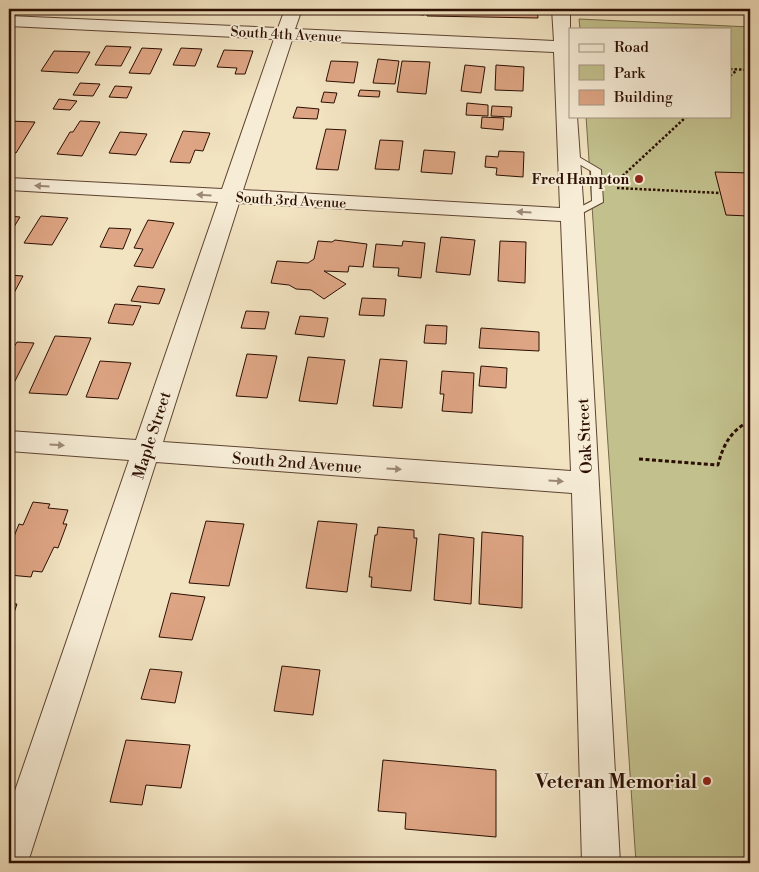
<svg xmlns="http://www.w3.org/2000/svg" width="759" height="872" font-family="'Libre Bodoni',serif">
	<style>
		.green { fill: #c2c18d; stroke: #766848 }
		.building { fill: #dea584; stroke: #2b0e02 }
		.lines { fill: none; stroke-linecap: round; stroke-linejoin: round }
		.lane-casing { stroke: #5d4332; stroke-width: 2 }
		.street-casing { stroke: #5d4332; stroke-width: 2 }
		.path-far1 { stroke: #2b0e02; stroke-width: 2.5; stroke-dasharray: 2.5 2; stroke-linecap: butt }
		.path { stroke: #2b0e02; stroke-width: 3; stroke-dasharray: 4 2.5; stroke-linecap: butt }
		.lane { fill: #f7edd7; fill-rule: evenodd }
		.street { fill: #f7edd7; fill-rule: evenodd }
		.oneway { fill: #9b8977 }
		.poi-dot { fill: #8f2418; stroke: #f7edd7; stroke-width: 2 }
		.labels { text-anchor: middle; stroke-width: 4; stroke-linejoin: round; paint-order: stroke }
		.far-street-label { font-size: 14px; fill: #2b0e02; stroke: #f7edd7 }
		.far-poi-label { font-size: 14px; font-weight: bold; fill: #2b0e02; stroke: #f7edd7; text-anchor: end }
		.street-label { font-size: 16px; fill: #2b0e02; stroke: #f7edd7 }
		.near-poi-label { font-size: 19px; font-weight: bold; fill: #2b0e02; stroke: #f7edd7; text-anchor: end }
	</style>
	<rect width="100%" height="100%" fill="#f2e3c1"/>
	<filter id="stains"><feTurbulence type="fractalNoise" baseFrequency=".004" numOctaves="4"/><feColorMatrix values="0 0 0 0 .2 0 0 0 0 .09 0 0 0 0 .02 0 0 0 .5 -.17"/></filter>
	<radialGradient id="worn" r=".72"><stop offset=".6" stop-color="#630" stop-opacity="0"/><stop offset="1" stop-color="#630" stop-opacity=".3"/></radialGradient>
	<path class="green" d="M579,19l171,8v836h-114l-50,-747h144v-87h-150z"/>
	<path class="building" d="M340,9h26l-1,3 -26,-1z
		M400,9h25l-1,6 -24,-2z
		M428,9h109l1,9 -111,-2z
		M106,46l25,1 -10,19 -26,-1z
		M142,48l20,1 -12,25 -21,-1z
		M181,48l21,1 -7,17 -22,-1z
		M224,50l29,1 -8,23h-10l2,-6 -20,-1z
		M54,51l36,1 -12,21 -37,-2z
		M378,59l21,2 -4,23 -22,-1z
		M331,61l27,1 -4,21 -28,-2z
		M402,61l28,1 -4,32 -29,-2z
		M465,65l20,2 -4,26 -20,-2z
		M496,65l28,2 -1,24 -28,-1z
		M80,83l20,1 -7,12 -20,-1z
		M115,86l17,1 -5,11 -18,-1z
		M360,90l20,1 -1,6 -21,-1z
		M324,92l13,1 -3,10 -13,-1z
		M59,99l18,2 -7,9 -17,-1z
		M467,103l21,2v11l-22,-1z
		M492,106l20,1 -1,10 -20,-1z
		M297,107l22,2 -2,10 -24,-1z
		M482,117l22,1 -1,12 -22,-2z
		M9,121l26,1 -19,31 -7,-1z
		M80,121l20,1 -18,34 -25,-2 13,-22h3z
		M326,129l20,1 -8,40 -22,-1z
		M183,131l27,2 -7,18 -8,-1 -5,13 -20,-1z
		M120,132l27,2 -11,21 -27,-2z
		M380,140l23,1 -4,29 -24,-1z
		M424,150l31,2 -3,22 -31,-2z
		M499,151l25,1 -1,25 -27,-2 1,-7 -12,-1 1,-11 12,1z
		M715,172l35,1v51l-2,-8 -22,-1z
		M9,216l11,1 -11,18z
		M41,216l27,2 -16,27 -28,-2z
		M148,220l26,3 -21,45 -19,-2 9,-17 -9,-1z
		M109,228l22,1 -8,20 -23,-2z
		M441,237l34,3 -5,35 -34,-3z
		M335,240l32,4 -4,23 -14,-1 -1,6 -24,-1 22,13 -22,15 -13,-9 -15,-1 -7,-4 -18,-2 6,-22 31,2 6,-4 4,-18 14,1z
		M403,241l22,2 -4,35 -23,-2 1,-8 -26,-1 3,-23 26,2z
		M500,241l26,1 -1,41 -27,-2z
		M9,275l14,1 -9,17h-5z
		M138,286l27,3 -6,15 -28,-3z
		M362,298l24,1 -2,17 -25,-1z
		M115,304l26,2 -8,19 -25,-2z
		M246,311l23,1 -4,17 -24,-1z
		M300,316l28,2 -4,19 -29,-3z
		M426,325l21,1 -1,18 -22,-1z
		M481,328l58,4v19l-60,-3z
		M55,336l36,2 -24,57 -38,-2z
		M17,342l17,1 -25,50v-38z
		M247,354l30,2 -10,42 -31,-2z
		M308,357l37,3 -8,44 -38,-3z
		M380,359l27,2 -5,47 -29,-2z
		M100,361l31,2 -13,36 -32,-2z
		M481,366l26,2 -1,20 -27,-2z
		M442,371l32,2 -2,40 -30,-2 2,-17h-4z
		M33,502l17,2 -2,4 20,2 -5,14h4l-9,24 -4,-1 -12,25 -9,-1 -2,6 -22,-2v-31h2l8,-20 4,1z
		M206,521l38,3 -15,62 -40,-3z
		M318,521l39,3 -10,68 -41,-4z
		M378,527l36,3v8h3l-6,53 -40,-4 1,-10h-3l6,-42h2z
		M482,532l41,4 -1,72 -43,-4z
		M439,534l35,4 -3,66 -37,-4z
		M171,593l34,4 -13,43 -33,-3z
		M9,604h8l-8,23z
		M282,666l38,4 -7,45 -39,-4z
		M150,669l32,3 -7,31 -34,-4z
		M126,740l64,5 -9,43 -35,-3 -4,20 -32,-3z
		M383,760l113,10v67l-91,-8 1,-16 -28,-2z"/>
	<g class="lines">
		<g class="lane-casing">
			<path id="lane" d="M569,151l32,19 2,32 -30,16 -6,-3 2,-2 23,-12 -1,-30 -26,-15v-4z"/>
		</g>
		<g class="street-casing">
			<path id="street" d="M285,9h17l-7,20 259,12 -2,-32h18v107h7l7,99 36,648h-38l-10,-370 -416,-31 -128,400 -19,1v-55l120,-348 -120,-9v-20l127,9 82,-238 -209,-12v-12l213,11 52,-150 -265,-13v-10l269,12zM292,40l262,12 6,156 -317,-18zM239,203l322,18 10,250 -408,-29z"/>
		</g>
		<path class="path-far1" d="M730,69l20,1
			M730,76l7,-6
			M616,182l71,-66
			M617,188l103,5"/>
		<path class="path" d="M639,459l79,6c5,-20 13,-35 32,-44"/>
		<use href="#lane" class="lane"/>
		<use href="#street" class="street"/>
	</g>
	<defs><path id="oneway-solid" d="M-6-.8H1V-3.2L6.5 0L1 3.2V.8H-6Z" transform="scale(1.25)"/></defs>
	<g class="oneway">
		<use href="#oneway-solid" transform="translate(42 186) rotate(-177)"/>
		<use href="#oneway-solid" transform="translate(204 195) rotate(-177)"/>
		<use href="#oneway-solid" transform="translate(524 212) rotate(-177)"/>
		<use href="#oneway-solid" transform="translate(57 445) rotate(4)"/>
		<use href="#oneway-solid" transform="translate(394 469) rotate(4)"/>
		<use href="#oneway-solid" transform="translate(556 481) rotate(4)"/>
	</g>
	<g class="poi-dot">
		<circle cx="639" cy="179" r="5"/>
		<circle cx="707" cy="781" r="5"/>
	</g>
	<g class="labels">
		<g class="far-street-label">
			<text transform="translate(286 34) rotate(3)" y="5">South 4th Avenue</text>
			<text transform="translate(291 200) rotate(3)" y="5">South 3rd Avenue</text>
		</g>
		<g class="far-poi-label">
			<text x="629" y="184">Fred Hampton</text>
		</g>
		<g class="street-label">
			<text transform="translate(151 435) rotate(-72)" y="6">Maple Street</text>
			<text transform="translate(584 436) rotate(-93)" y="6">Oak Street</text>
			<text transform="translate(297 462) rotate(4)" y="6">South 2nd Avenue</text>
		</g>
		<g class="near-poi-label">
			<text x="697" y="788">Veteran Memorial</text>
		</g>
	</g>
	<rect width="759" height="872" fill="none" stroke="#f2e3c1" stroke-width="30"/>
	<rect x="10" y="10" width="739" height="852" fill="none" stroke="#2b0e02" stroke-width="2.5"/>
	<rect x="15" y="15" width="729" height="842" fill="none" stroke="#2b0e02"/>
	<rect x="569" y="28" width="162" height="90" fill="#f7edd7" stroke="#a59482"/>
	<rect x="579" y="44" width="25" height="8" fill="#f7edd7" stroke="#a59482"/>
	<text x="614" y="52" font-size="15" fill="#2b0e02">Road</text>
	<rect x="579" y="65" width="25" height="15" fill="#c2c18d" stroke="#a59482"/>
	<text x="614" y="78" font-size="15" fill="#2b0e02">Park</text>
	<rect x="579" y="90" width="25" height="15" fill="#dea584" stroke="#a59482"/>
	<text x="614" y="102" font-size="15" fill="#2b0e02">Building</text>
	<rect width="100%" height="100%" filter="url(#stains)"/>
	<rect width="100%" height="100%" fill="url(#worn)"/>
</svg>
